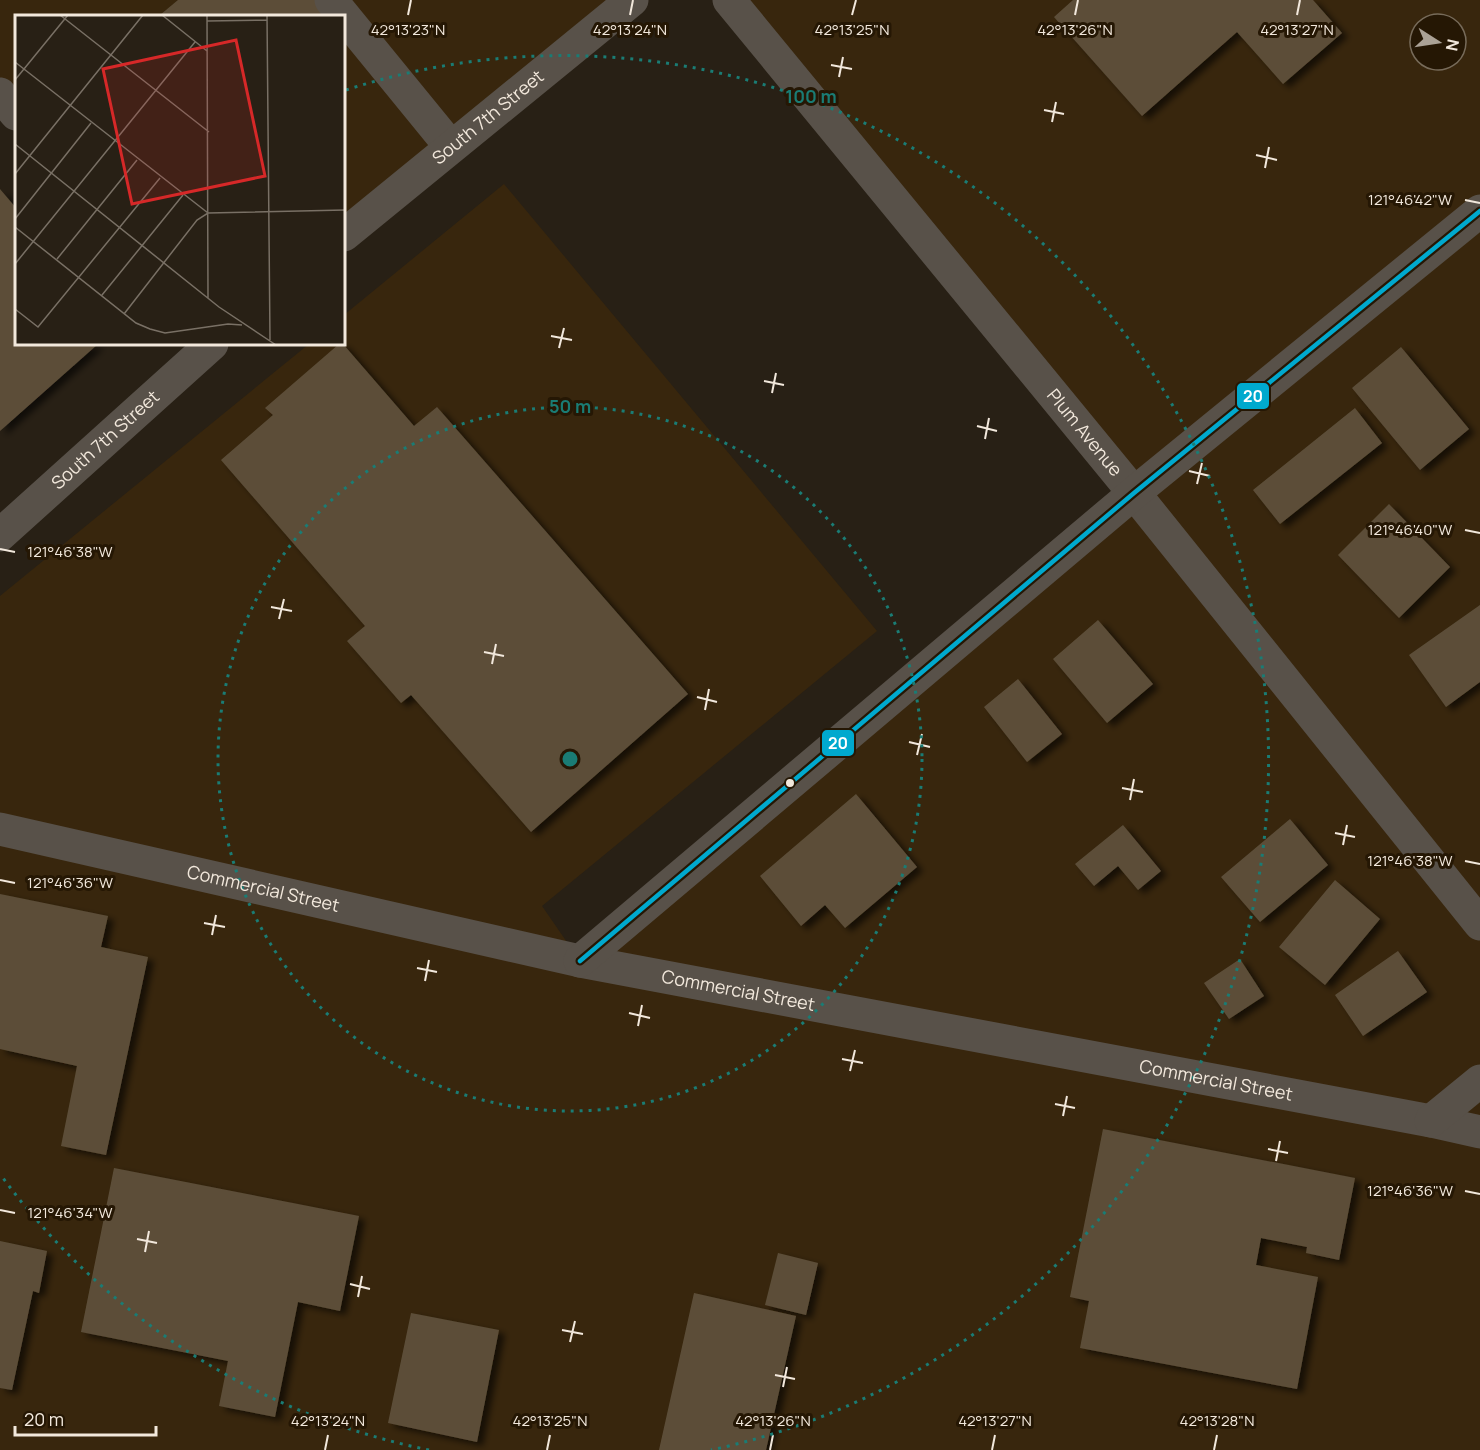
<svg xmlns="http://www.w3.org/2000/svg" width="1480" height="1450" font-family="Manrope,sans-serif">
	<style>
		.built { fill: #38260d; fill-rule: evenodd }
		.building { fill: #5c4e39; filter: url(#shadow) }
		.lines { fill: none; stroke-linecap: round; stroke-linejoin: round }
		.minor { stroke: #585149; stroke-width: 33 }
		.bus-1-casing { stroke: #251704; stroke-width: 9 }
		.bus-1 { stroke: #00a9ce; stroke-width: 4.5 }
		.ticks { fill: none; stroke: #f2e8dc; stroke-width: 2 }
		.ring { fill: none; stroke: #1a7c74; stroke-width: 3; stroke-dasharray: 3 6 }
		.bus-dot { fill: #f2e8dc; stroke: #251704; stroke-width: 2 }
		.labels { text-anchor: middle; stroke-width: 6; stroke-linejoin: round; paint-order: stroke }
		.street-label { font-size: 18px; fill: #f2e8dc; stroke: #251704 }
		.inset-road { fill: none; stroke: #797065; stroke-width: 1.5 }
		.view { fill: #d62828; fill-opacity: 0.15; stroke: #d62828; stroke-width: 3 }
		.inset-edge { fill: none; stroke: #f2e8dc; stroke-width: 3 }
		.ticks-label { font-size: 15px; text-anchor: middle; fill: #f2e8dc; stroke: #251704; stroke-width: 6; stroke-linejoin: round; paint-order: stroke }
		.centre { fill: #1a7c74; stroke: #251704; stroke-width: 3 }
		.ring-label { font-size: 18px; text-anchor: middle; font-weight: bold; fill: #1a7c74; stroke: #251704; stroke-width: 6; stroke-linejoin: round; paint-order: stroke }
		.line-badge { stroke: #251704; stroke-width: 2 }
		.badge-label { font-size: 16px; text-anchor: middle; font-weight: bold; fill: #fff }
	</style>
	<defs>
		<filter id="shadow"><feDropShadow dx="6" dy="4" stdDeviation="3" flood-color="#0009"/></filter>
	</defs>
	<rect width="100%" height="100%" fill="#282015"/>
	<path class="built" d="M0,0h632l-288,235v-219h-328v94l-16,-21z
		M729,0h751v1450h-1480v-854l309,-252h35v-29l160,-131 373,447 -335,275 38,55 554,-468zM1420,24h36v36h-36z"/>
	<path class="building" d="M178,0h141l12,16h-170l-1,-1z
		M1073,0h240l29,33 -59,51 -46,-52 -95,84 -88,-99z
		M0,189l16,19v136h82l-98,87z
		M339,344h4l71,82 23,-19 251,287 -157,138 -120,-137 -10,8 -54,-62 18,-15 -144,-166 52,-45 -8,-7z
		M1401,347l68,82 -49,41 -68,-82z
		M1355,408l27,35 -102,81 -27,-34z
		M1389,504l61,63 -51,51 -61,-63z
		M1480,605v77l-34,25 -37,-52z
		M1098,620l55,64 -46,39 -54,-64z
		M1018,679l44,55 -35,28 -43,-55z
		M856,794l61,73 -72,61 -20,-23 -24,21 -41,-50z
		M1290,819l38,46 -68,57 -39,-45z
		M1123,825l38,46 -23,19 -20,-24 -24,20 -19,-22z
		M1335,880l45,39 -55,66 -46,-38z
		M0,894l108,22 -7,31 47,10 -42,198 -45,-9 16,-80 -77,-17z
		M1398,951l29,41 -64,44 -28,-41z
		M1240,959l24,37 -35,23 -25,-36z
		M1103,1129l252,49 -16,82 -33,-7 1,-6 -46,-9 -5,27 62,12 -21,112 -217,-41 9,-47 -19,-4z
		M114,1168l245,48 -19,95 -42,-9 -23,115 -56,-11 9,-45 -147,-29z
		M0,1241l47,10 -8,42 -6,-2 -21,99 -12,-2z
		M778,1253l40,10 -12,52 -41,-10z
		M694,1293l102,23 -30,134h-107z
		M411,1313l88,17 -22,112 -89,-19z"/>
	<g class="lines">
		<g class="minor">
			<path d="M331,0l120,147"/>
			<path id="s1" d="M729,0l405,493 346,431"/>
			<path d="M0,94l16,20"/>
			<path id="s2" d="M344,235l288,-235"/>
			<path id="s3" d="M0,535l212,-191"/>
			<path id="s4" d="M0,829l580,132 851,160 49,11"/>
			<path d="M580,961l554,-468 346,-282"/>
			<path d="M1431,1121l49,-40"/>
		</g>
		<g class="bus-1-casing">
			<path id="bus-1" d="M580,961l554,-468 346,-282"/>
		</g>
		<use href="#bus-1" class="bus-1"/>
	</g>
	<path class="ticks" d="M408,15l3,-15M630,15l3,-15M852,15l4,-15M1075,15l3,-15M1297,15l3,-15M831,65l21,4M839,77l4,-20M1044,110l20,4M1052,122l4,-20M1256,155l21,5M1265,168l4,-21M1465,200l15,3M551,336l21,4M559,348l5,-20M764,381l20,4M772,393l4,-20M977,426l20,5M985,439l4,-21M1189,471l21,5M1197,484l5,-21M1465,530l15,3M0,549l15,3M271,607l21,4M279,619l5,-20M484,652l20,4M492,664l4,-20M697,697l20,5M705,710l4,-21M909,742l21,5M917,755l5,-21M1122,788l21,4M1130,800l4,-21M1335,833l20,4M1343,845l4,-20M1465,861l15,3M0,880l15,3M204,923l21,4M212,935l4,-20M417,968l20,4M425,981l4,-21M629,1013l21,5M638,1026l4,-21M842,1059l21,4M850,1071l5,-21M1055,1104l20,4M1063,1116l4,-20M1268,1149l20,4M1276,1161l4,-20M1465,1191l15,3M0,1210l15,3M137,1239l20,4M145,1252l4,-21M350,1284l20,5M358,1297l4,-21M562,1330l21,4M570,1342l5,-21M775,1375l20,4M783,1387l4,-20M325,1450l3,-15M547,1450l3,-15M770,1450l3,-15M992,1450l3,-15M1214,1450l3,-15"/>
	<g class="ring">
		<circle cx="570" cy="759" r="352"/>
		<path d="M429 1450A705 705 0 0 1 3 1178M346 90A705 705 0 1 1 711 1450"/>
	</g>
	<circle class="bus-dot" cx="790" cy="783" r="5"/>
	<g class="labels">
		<g class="street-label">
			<text dy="6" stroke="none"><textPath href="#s2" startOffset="186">South 7th Street</textPath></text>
			<text dy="6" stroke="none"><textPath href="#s1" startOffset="560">Plum Avenue</textPath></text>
			<text dy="6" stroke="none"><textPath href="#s3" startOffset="142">South 7th Street</textPath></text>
			<text dy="6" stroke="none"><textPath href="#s4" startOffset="270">Commercial Street</textPath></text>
			<text dy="6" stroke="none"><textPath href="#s4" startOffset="756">Commercial Street</textPath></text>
			<text dy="6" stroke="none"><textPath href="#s4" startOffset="1242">Commercial Street</textPath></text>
		</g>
	</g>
	<g transform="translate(15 15)">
		<rect width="330" height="330" fill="#282015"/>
		<path class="inset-road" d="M45,0l149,117M147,0l45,36M192,0l1,283M252,0l3,325M192,6l60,-1M0,47l193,151M0,65l53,-65M0,129l204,163 57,38M0,159l128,-159M0,204l76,-96M0,212l121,96 14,6 15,4 63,-9 14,1M42,244l80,-99M0,249l180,-222M87,280l81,-100M0,294l23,18 122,-149M109,299l73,-94 11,-7 137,-3"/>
		<path class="view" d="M221,25l29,136 -133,28 -29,-135z"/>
		<rect width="330" height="330" class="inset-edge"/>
	</g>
	<g class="ticks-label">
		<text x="408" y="35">42°13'23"N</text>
		<text x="630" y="35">42°13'24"N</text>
		<text x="852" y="35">42°13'25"N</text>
		<text x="1075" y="35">42°13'26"N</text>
		<text x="1297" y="35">42°13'27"N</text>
		<text x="1410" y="205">121°46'42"W</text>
		<text x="1410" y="535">121°46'40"W</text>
		<text x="70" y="557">121°46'38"W</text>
		<text x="1410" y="866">121°46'38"W</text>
		<text x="70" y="888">121°46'36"W</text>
		<text x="1410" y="1196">121°46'36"W</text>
		<text x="70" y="1218">121°46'34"W</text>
		<text x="328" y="1426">42°13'24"N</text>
		<text x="550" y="1426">42°13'25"N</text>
		<text x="773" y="1426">42°13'26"N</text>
		<text x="995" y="1426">42°13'27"N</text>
		<text x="1217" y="1426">42°13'28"N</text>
	</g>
	<circle cx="570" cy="759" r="9" class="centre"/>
	<g class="ring-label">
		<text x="811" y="103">100 m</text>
		<text x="570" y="413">50 m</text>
	</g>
	<g class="line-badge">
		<rect x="1236" y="382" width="34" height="28" rx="6" fill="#00a9ce"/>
		<rect x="821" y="729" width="34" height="28" rx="6" fill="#00a9ce"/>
	</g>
	<g class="badge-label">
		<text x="1253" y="402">20</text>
		<text x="838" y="749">20</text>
	</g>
	<g transform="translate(1438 42) rotate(102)"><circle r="28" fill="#251704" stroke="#776b5a" stroke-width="1.5"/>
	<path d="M0-4.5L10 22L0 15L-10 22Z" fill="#aba296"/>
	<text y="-9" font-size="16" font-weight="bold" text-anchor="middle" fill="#f2e8dc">N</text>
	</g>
	<path d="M15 1426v9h141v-9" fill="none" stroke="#f2e8dc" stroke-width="3"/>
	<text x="24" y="1426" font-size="18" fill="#f2e8dc" stroke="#251704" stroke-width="4.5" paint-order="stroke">20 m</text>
</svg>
